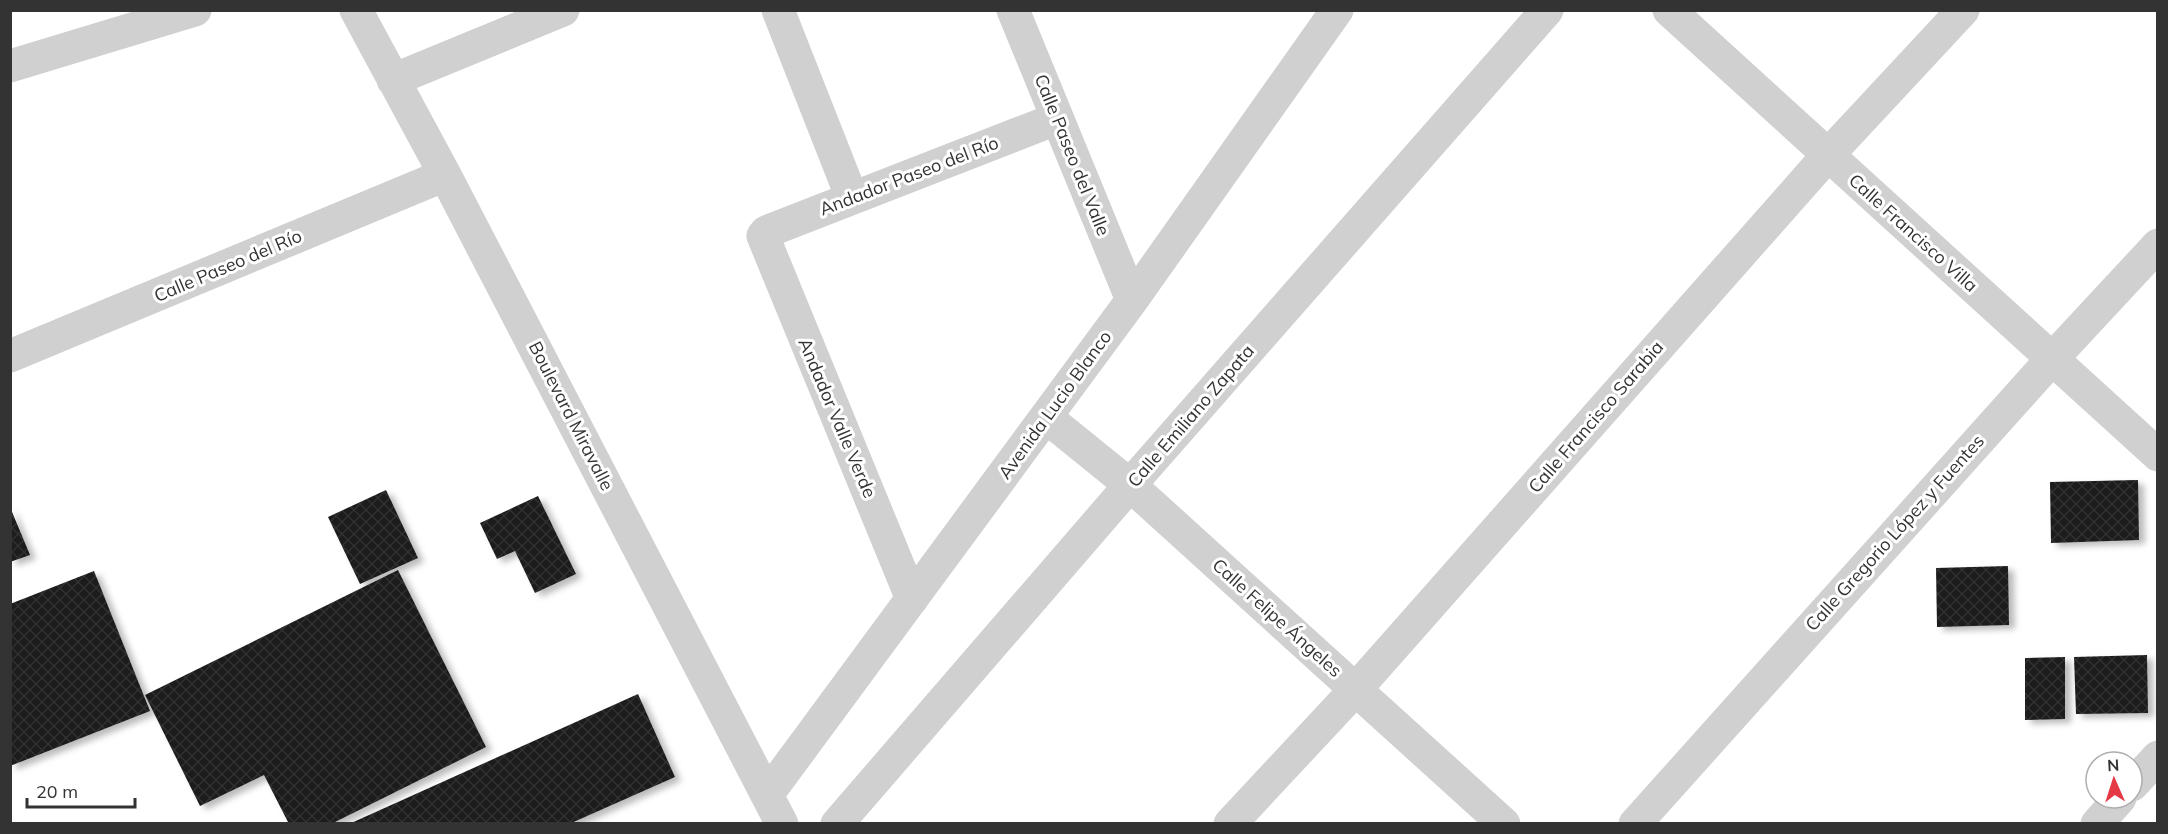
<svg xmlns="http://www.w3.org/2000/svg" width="2168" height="834" font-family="Mulish,sans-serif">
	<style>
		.building { fill: url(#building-cross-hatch); filter: url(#shadow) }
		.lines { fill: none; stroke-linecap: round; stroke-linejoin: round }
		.minor { stroke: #d0d0d0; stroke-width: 33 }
		.labels { text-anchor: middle; stroke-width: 6; stroke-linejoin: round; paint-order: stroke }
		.street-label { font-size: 18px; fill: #333; stroke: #fff }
	</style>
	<defs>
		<pattern id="building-cross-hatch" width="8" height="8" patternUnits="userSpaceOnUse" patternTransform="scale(1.5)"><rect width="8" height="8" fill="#1a1a1a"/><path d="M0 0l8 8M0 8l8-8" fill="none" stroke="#333"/></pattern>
		<filter id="shadow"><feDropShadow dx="6" dy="4" stdDeviation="3" flood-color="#0004"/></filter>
	</defs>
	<rect width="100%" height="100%" fill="#fff"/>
	<path class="building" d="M2138,480l1,60 -88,3 -1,-61z
		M386,490l32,68 -58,26 -32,-67z
		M538,496l38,78 -41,19 -20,-42 -18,8 -17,-36z
		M10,507l20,48 -20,7z
		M2008,566l1,59 -72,2 -1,-59z
		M398,570l88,177 -155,77h-42l-25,-49 -64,31 -55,-111z
		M94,571l56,140 -140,55v-162z
		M2147,655l1,58 -72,1 -2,-57z
		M2065,657v62l-40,1v-62z
		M638,694l37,83 -106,47h-220z"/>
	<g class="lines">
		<path class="minor" d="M356,10l89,165 337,649
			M778,10l74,188
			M1013,10l119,290
			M1669,10l489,445
			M10,66l185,-56
			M393,80l170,-70
			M10,356l435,-181
			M1046,417l84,68 374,339
			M912,599l-149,-363 3,-4 290,-113
			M2132,785l26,-28
			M767,795l365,-495 205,-290
			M837,824l293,-339 417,-475
			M1230,824l126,-135 472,-534 135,-145
			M1635,824l417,-465 106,-114
			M2097,824l23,-26"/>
	</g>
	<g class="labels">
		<g class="street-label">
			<text transform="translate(1072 155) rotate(68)" y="6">Calle Paseo del Valle</text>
			<text transform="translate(909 176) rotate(-21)" y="6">Andador Paseo del Río</text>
			<text transform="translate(1913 233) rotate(42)" y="6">Calle Francisco Villa</text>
			<text transform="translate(228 266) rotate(-23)" y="6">Calle Paseo del Río</text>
			<text transform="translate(1055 405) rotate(-54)" y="6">Avenida Lucio Blanco</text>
			<text transform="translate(571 416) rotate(63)" y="6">Boulevard Miravalle</text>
			<text transform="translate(1191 416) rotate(-49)" y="6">Calle Emiliano Zapata</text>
			<text transform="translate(1596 417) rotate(-49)" y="6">Calle Francisco Sarabia</text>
			<text transform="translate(837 418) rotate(67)" y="6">Andador Valle Verde</text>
			<text transform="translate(1895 533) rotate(-48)" y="6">Calle Gregorio López y Fuentes</text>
			<text transform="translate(1277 618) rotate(42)" y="6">Calle Felipe Ángeles</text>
		</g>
	</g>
	<rect width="2168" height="834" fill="none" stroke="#333333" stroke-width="24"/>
	<g transform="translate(2114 780) rotate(357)"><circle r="28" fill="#ffffff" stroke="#adadad" stroke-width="1.5"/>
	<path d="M0-4.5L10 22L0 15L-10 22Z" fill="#e63946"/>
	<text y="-9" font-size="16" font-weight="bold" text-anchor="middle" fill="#333333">N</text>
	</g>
	<path d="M27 798v9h108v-9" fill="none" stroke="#333333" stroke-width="3"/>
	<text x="36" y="798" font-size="18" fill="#333333" stroke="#ffffff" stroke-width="4.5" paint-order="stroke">20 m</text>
</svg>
